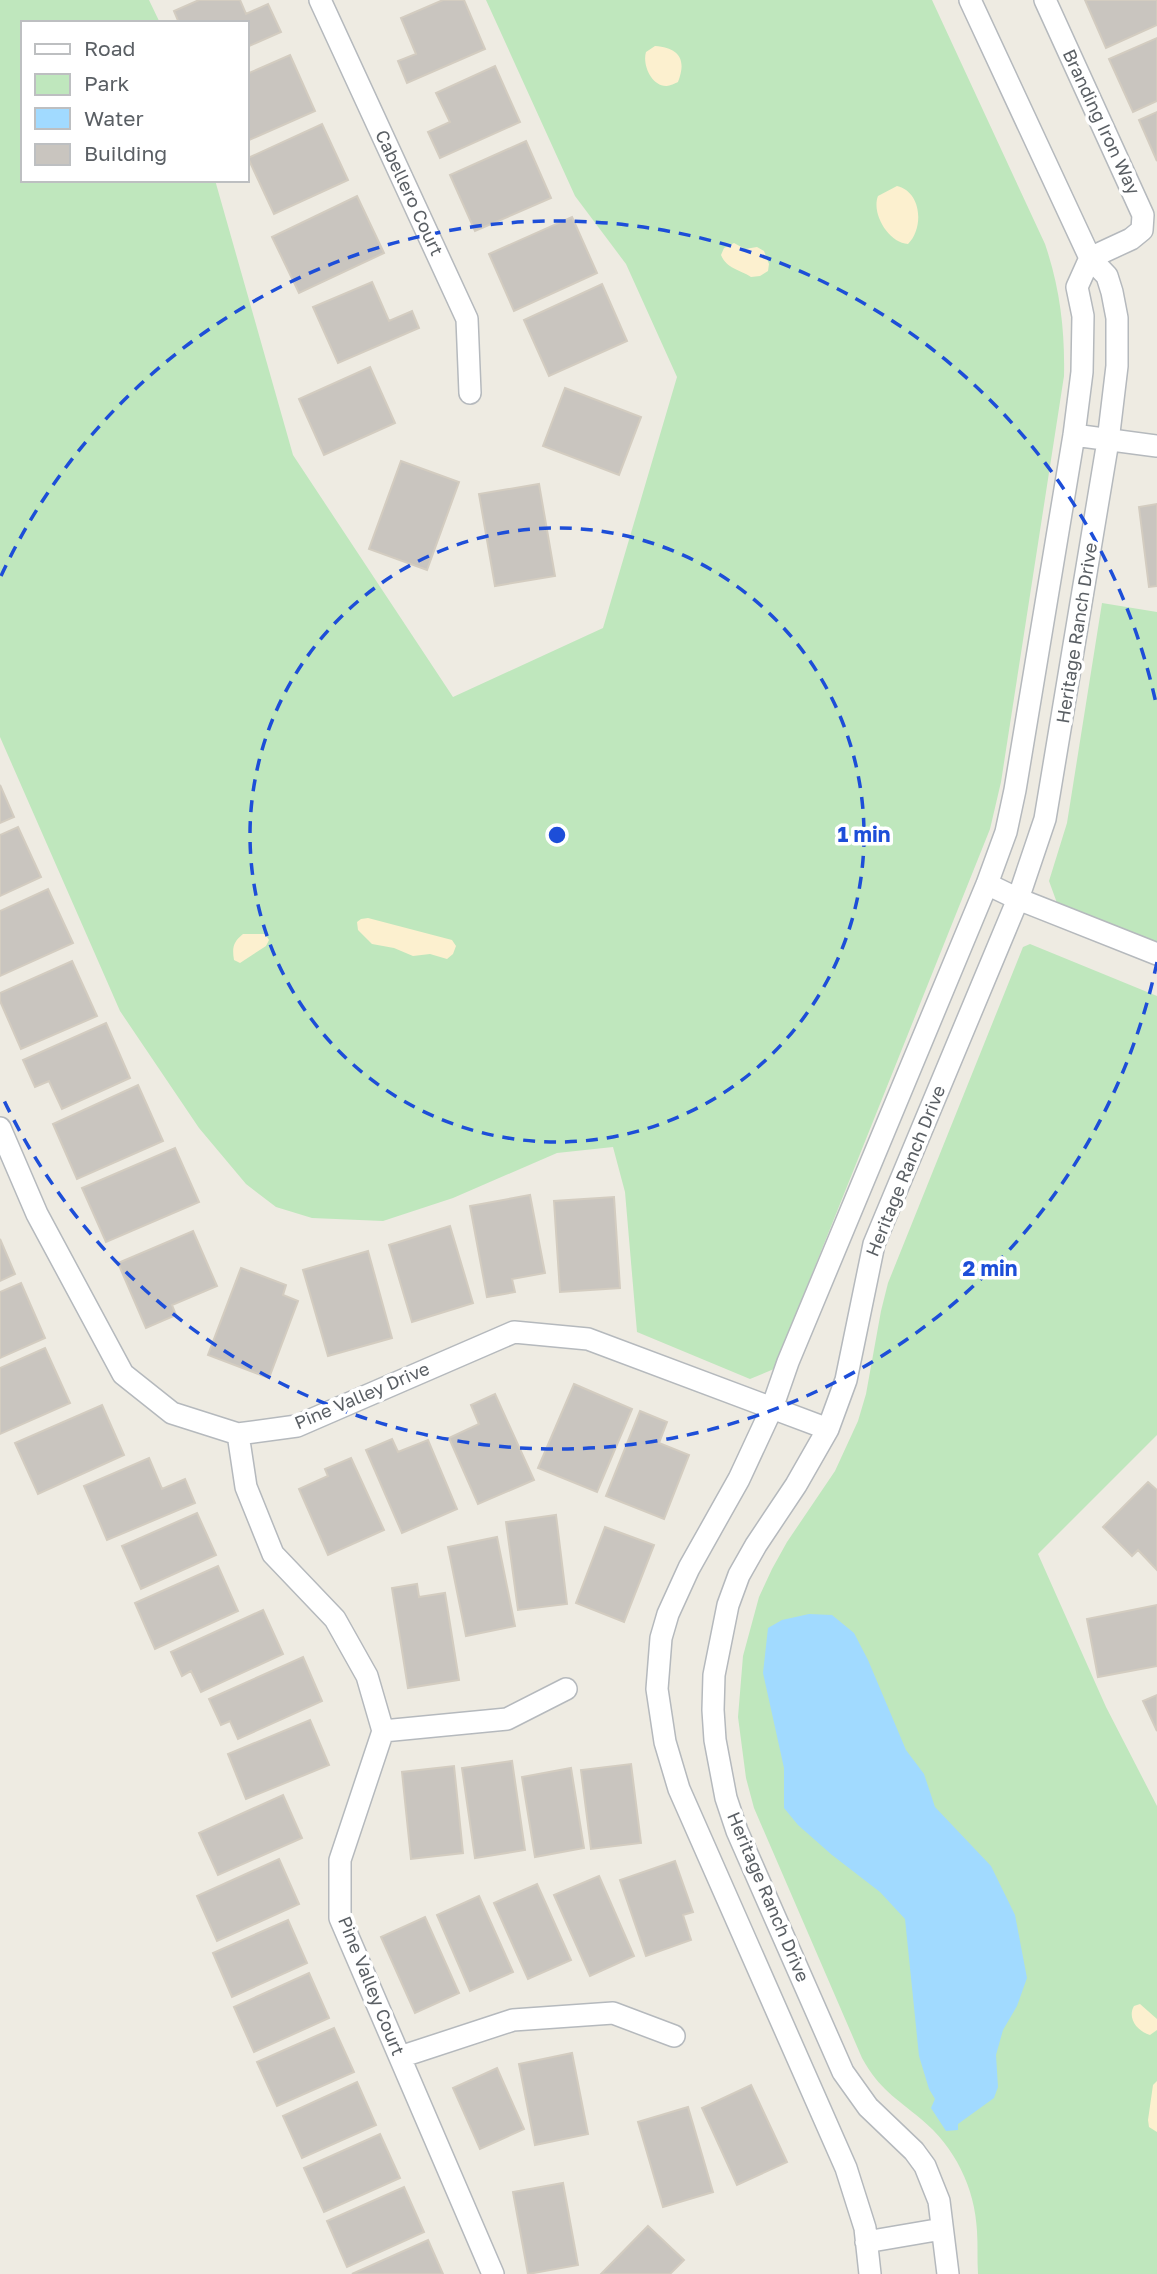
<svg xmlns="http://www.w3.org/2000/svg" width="1157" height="2274" font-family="'Golos Text',sans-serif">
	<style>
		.green { fill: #bfe7bd }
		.sand { fill: #fcf0cf }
		.water { fill: #a1daff }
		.building { fill: #c9c5bf; stroke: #d3ccc0; stroke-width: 2 }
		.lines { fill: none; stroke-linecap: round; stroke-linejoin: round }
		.street-casing { stroke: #b5b9bd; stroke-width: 24 }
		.street { stroke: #fff; stroke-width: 21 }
		.ring { fill: none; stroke: #1d4ed8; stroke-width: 3.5; stroke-dasharray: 12 9 }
		.labels { text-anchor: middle; stroke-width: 7; stroke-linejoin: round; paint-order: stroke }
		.street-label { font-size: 18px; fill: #5a5f64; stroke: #fff }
		.centre { fill: #1d4ed8; stroke: #fff; stroke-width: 3.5 }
		.ring-label { font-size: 21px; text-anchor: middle; font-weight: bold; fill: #1d4ed8; stroke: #fff; stroke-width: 7; stroke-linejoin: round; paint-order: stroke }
	</style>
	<rect width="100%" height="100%" fill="#eeebe2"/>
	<path class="green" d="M0,0h149l11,23h-137v157h192l78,275 160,242 150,-69 74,-251 -51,-113 -51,-68 -89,-196h446l113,244c15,44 20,86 19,132l-63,406 -11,47 -216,540 -24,10 -113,-47 -12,-140 -12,-45 -56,6 -104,45 -70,23 -71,-3 -36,-11 -30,-23 -47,-56 -79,-117 -120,-274z
		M1102,603l55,9v332l-100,-41 -8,-22 18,-58z
		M1030,944l127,52v439l-119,119 68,153 51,99v468h-179c-1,-14 0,-29 -1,-43 -2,-43 -22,-84 -56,-112 -26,-22 -41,-29 -59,-61l-108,-250 -8,-30 -8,-61 5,-61 16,-59 13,-28 15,-27 48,-71 23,-50 8,-27 15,-83 7,-28 135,-336z"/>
	<path class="sand" d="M655,46c24,2 32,13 23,36 -2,1 -9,4 -11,4 -15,1 -25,-21 -21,-34z
		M897,186c25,6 27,42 11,58 -19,-1 -37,-30 -30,-48z
		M734,243l11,6 12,-2 7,4 5,13 -1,7 -8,5 -9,1c-12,-8 -24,-8 -30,-22l3,-7z
		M368,918l84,22 4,6 -3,8 -6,5 -17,-5 -17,2 -19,-8 -22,-4 -14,-14 -1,-8 4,-3z
		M243,934h22l4,6 -3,6 -26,17 -6,-3c-2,-12 -1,-18 9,-26z
		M1140,2004l17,15v11l-7,5c-13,-4 -23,-17 -16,-29z
		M1157,2081v51l-8,-5 -1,-7 5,-35z"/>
	<path class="water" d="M809,1614l23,1 22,18 14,27 38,90 18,24 11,33 56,59 24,49 12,63 -10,28 -14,24 -7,25 2,32 -4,11 -36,26v6l-12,1 -15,-23 4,-9 -6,-10 -10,-33 -14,-137 -25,-27 -48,-37 -34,-30 -14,-17v-40l-21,-95 5,-45 14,-8z"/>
	<path class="building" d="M199,0h41l6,14 22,-10 13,28 -34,15v-24h-68l-5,-12z
		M443,0h21l21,49 -78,34 -9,-22 18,-7 -15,-36z
		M1085,0h72v25l-51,23z
		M1157,38v63l-24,11 -24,-53z
		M290,55l25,56 -68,30v-67z
		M495,66l25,56 -80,36 -12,-26 22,-10 -14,-29z
		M1157,112v49l-18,-41z
		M322,124l26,56 -74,34 -26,-56z
		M526,141l25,57 -76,33 -25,-56z
		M357,196l27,57 -85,40 -27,-56z
		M572,217l25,56 -83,38 -25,-57z
		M372,282l17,39 23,-10 7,17 -81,35 -25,-56z
		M602,284l25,57 -78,35 -25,-56z
		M370,367l25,56 -71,32 -25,-56z
		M565,388l76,29 -22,58 -76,-29z
		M401,461l58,21 -32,88 -58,-21z
		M539,484l16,92 -60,10 -16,-92z
		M1157,504v82l-8,1 -10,-80z
		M0,785l14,32 -14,6z
		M18,827l23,50 -41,19v-61z
		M48,889l25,54 -73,33v-65z
		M72,961l25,55 -76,33 -21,-48v-8z
		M106,1023l24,55 -68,31 -13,-28 -14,6 -12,-27z
		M138,1085l25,56 -86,38 -24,-55z
		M175,1148l24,54 -93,40 -24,-54z
		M530,1195l15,78 -33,6 3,13 -28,5 -17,-91z
		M614,1197l6,91 -60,4 -6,-91z
		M450,1226l23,77 -61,19 -23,-77z
		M193,1231l24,55 -45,19 4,10 -30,13 -28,-65z
		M0,1239l15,35 -15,7z
		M368,1251l24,87 -64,18 -25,-86z
		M241,1268l45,17 -3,10 15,6 -29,77 -61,-23z
		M21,1283l24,55 -45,20v-66z
		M45,1348l25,55 -70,31v-66z
		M574,1384l58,25 -35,83 -59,-24z
		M495,1394l39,86 -56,24 -29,-66 30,-14 -8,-19z
		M102,1405l22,50 -86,39 -23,-51z
		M640,1411l27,11 -8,21 30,12 -25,64 -58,-23z
		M392,1439l6,13 30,-12 29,69 -55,24 -36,-83z
		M149,1458l13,31 23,-10 10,24 -88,37 -23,-54z
		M351,1458l33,72 -56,25 -29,-66 29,-13 -3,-7z
		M1148,1482l9,8v80l-19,-20 -6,6 -29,-29z
		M197,1513l19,42 -75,34 -19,-43z
		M556,1515l11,89 -49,6 -12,-88z
		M605,1527l49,18 -30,77 -48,-19z
		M497,1537l18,89 -49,10 -18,-89z
		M218,1566l20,45 -83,38 -20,-46z
		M417,1584l2,13 26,-4 14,87 -51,8 -16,-100z
		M1157,1605v61l-59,11 -11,-58z
		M263,1610l20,44 -82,38 -10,-21 -9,5 -11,-24z
		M303,1657l19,44 -84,38 -8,-18 -9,4 -12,-26z
		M1157,1695v36l-14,-30z
		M310,1720l19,45 -83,34 -18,-45z
		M512,1761l13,89 -50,8 -13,-90z
		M631,1764l10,79 -50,6 -10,-79z
		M454,1766l9,87 -52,6 -9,-87z
		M571,1768l13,80 -49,9 -13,-80z
		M283,1795l19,43 -84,37 -19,-42z
		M279,1859l20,45 -82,37 -20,-45z
		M675,1861l18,51 -10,3 8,25 -45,16 -26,-76z
		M599,1876l35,80 -44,20 -36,-81z
		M537,1884l34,76 -43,19 -34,-76z
		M479,1896l34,76 -43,19 -33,-76z
		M425,1917l34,76 -44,20 -34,-76z
		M288,1920l19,43 -75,34 -19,-44z
		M309,1973l20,45 -75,34 -20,-45z
		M334,2028l20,44 -77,34 -20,-44z
		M572,2053l16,81 -53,11 -16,-81z
		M497,2068l27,61 -44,20 -27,-61z
		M357,2082l19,43 -74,33 -19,-42z
		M751,2085l36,77 -50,23 -35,-77z
		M688,2107l25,85 -50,15 -25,-85z
		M380,2134l20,44 -76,34 -20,-44z
		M563,2183l15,82 -50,9 -15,-82z
		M404,2187l20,45 -77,35 -20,-46z
		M648,2226l36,34 -14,14h-69z
		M428,2240l15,34h-91z"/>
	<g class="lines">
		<g class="street-casing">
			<path id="street" d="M320,0l147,319 3,74
				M1045,0l98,215 -1,15 -11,9 -41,19
				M1074,435l83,11
				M987,884l31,15 139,55
				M0,1128l37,86 86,160 49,39 66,21 59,-8 217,-94 74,7 240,90
				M238,1434l8,53 27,67 62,65 32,57 16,55 -43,129v58l153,356
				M383,1731l124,-12 59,-30
				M400,2057l113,-37 100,-7 61,23
				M866,2242l76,-13
				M870,2274l-5,-46 -19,-60 -167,-379 -14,-47 -8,-53 4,-51 7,-24 21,-46 50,-89 33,-71 16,-46 199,-478 19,-52 9,-42 59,-355 8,-63 1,-56 -6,-29 13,-29
				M948,2274l-9,-73 -14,-35 -11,-15 -46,-44 -25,-35 -106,-241 -11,-33 -11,-58 -2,-30 1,-35 14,-70 11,-30 17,-30 40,-60 32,-56 18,-49 28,-136 144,-345 27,-80 63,-378 9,-75v-48l-5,-26 -5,-16 -17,-18 -120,-258"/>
		</g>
		<use href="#street" class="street"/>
	</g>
	<g class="ring">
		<circle cx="557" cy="835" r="307"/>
		<path d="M1157 962A613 613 0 0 1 1 1094M1 576A613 613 0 0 1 1157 708"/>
	</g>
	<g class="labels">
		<g class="street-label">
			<text transform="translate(1101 122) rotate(65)" y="6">Branding Iron Way</text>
			<text transform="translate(409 193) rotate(65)" y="6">Cabellero Court</text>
			<text transform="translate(1077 633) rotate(-81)" y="6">Heritage Ranch Drive</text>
			<text transform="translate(906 1171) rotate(-68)" y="6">Heritage Ranch Drive</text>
			<text transform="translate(362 1396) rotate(-23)" y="6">Pine Valley Drive</text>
			<text transform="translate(768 1897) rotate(67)" y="6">Heritage Ranch Drive</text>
			<text transform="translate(371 1986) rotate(68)" y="6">Pine Valley Court</text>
		</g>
	</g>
	<circle cx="557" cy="835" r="10" class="centre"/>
	<g class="ring-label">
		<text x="864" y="842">1 min</text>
		<text x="990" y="1276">2 min</text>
	</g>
	<rect x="21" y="21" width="228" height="161" fill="#ffffff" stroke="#bdbfc1" stroke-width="2"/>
	<rect x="35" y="44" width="35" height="10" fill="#ffffff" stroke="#bdbfc1" stroke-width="2"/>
	<text x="84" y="56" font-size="21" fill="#5a5f64">Road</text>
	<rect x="35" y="74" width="35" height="21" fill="#bfe7bd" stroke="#bdbfc1" stroke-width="2"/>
	<text x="84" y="91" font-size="21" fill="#5a5f64">Park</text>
	<rect x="35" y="108" width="35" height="21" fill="#a1daff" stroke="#bdbfc1" stroke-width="2"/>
	<text x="84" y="126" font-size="21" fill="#5a5f64">Water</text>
	<rect x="35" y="144" width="35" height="21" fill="#c9c5bf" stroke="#bdbfc1" stroke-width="2"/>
	<text x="84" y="161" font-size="21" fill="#5a5f64">Building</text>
</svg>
